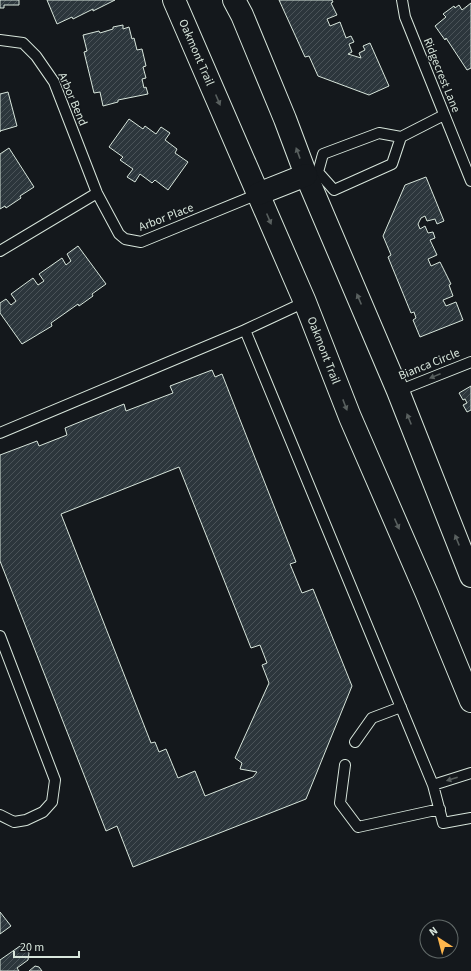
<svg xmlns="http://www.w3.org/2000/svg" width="471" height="971" font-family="'Source Sans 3',sans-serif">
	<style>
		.building { fill: url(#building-hatch); stroke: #d8e6dc; fill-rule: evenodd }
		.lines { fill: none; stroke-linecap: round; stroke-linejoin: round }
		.service-casing { stroke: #d8e6dc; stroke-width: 12 }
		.tertiary-casing { stroke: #d8e6dc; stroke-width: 24 }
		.service { stroke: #14181c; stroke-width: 10 }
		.tertiary { stroke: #14181c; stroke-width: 22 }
		.oneway { fill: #59605f }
		.labels { text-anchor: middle; stroke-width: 3; stroke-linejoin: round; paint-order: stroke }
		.street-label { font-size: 12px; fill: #d8e6dc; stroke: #14181c }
	</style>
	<defs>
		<pattern id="building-hatch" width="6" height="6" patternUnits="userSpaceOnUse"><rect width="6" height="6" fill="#2c363c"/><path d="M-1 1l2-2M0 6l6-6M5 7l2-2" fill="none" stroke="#4a5358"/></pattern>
	</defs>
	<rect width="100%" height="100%" fill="#14181c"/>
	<path class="building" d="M0,0h19v5h-15v3h-4z
		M47,0h68l-22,11v-2l-20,10 -1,-2 -15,7z
		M279,0h53l1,2 -2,1 6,12 -10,4 3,7 10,-4 6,16 5,-2 3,6 -5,2 3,8 -4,2 13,4 -2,-5 6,-3 -2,-4 7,-3 19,43 -20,9 -51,-19 -9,-20 -4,1z
		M471,3v65l-4,2 -21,-32 -1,2 -10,-14 11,-9 -3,-3 11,-8 1,2 4,-3 3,5z
		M123,25v4l6,-2 3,12 2,-1 3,12 5,-1 4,17 -3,1 3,11 -4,1 2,9 2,-1 2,7 -30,6v2l-15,4 -3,-14 -6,1 -10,-41 3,-1 -4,-16 16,-4 1,2 13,-4v-2z
		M8,92l9,34 -17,5v1v-38z
		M129,119l14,10 2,-3 11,8 5,-7 9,6 -5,7 12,9 -2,4 13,9 -20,28 -13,-10 -3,3 -12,-9 -5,8 -8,-5 6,-8 -13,-9 3,-3 -14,-10z
		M9,148l25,39 -14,9 1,2 -15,10 -1,-2 -5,3v-55z
		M426,177l18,44 -7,3 -2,-5 -8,2 -2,-5 -4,2 -3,6 2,5 5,-3 3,7 5,-1 2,6 -5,2 7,15 -9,4 3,7 9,-4 11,22 -2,1 4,11 -10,4 3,6 10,-4 7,18 -43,17 -7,-17 3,-2 -2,-6 -3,1 -23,-56 3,-2 -8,-19 22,-51z
		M78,246l28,38 -14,10 1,2 -14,10 -1,-2 -27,19 1,3 -30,18 -22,-31v-10l6,-4 5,6 5,-4 -5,-7 22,-16 5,7 6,-4 -5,-7 23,-16 4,7 5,-4 -4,-7z
		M212,370l3,7 7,-3 74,188 -6,2 12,29 11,-4 39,97 -46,113 -173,68 -16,-41 -11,5 -106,-270v-106l37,-14 2,5 28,-11 -2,-7 59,-24 2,7 47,-18 -3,-7zM179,467l72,181 9,-3 7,18 -5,2 7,18 -34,75 7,5 -2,6 17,3 -4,5 -48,19 -10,-25 -17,7 -12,-29 -7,3 -4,-10 -4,1 -90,-229z
		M471,386v24l-4,2 -4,-7 4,-2 -2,-4 -2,1 -4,-7z
		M0,912l11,14 -11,8z
		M20,946h5l4,7 -1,7 -11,8 2,3h-19v-11z
		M35,966l4,1 3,4h-13z"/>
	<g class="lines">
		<g class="service-casing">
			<path id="service" d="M402,0l3,17 66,164
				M0,40l23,3 13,13 18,26 43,111 22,41 6,5 16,3 117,-48
				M379,133l22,4 -9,27 -58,26 -16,-18 5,-18z
				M401,137l43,-22
				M0,251l97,-58
				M305,302l-60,28 188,455 10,38 28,-5
				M398,391l73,-29
				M0,433l245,-103
				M0,636l55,144 -3,22 -9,10 -17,8 -12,2 -14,-7
				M355,742l17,-24 29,-11
				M345,765l-5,38 18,24 82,-18
				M433,785l38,-12"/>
		</g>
		<g class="tertiary-casing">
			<g id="tertiary">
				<path id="s1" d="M174,0l131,302 45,115 77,177 44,107"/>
				<path d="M234,0l8,15 43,104 21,56 92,216 73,185"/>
				<path d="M258,194l48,-19"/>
			</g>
		</g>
		<use href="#service" class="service"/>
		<use href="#tertiary" class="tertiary"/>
	</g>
	<defs><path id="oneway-solid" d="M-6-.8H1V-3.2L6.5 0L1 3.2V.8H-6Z"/></defs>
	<g class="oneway">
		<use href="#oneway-solid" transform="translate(218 100) rotate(67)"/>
		<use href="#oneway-solid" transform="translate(298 153) rotate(-110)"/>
		<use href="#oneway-solid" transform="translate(269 219) rotate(67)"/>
		<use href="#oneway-solid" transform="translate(359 299) rotate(-113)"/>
		<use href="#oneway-solid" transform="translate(435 376) rotate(158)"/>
		<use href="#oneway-solid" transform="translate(345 405) rotate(69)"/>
		<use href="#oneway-solid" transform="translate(409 419) rotate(-112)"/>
		<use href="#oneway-solid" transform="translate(397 524) rotate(66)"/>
		<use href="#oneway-solid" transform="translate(457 540) rotate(-112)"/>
		<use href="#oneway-solid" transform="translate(452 779) rotate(162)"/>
	</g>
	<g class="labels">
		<g class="street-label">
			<text dy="4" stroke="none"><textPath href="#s1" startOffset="57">Oakmont Trail</textPath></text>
			<text transform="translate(442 75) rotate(68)" y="4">Ridgecrest Lane</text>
			<text transform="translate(73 99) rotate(67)" y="4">Arbor Bend</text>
			<text transform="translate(166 217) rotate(-21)" y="4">Arbor Place</text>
			<text dy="4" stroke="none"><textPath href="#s1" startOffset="381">Oakmont Trail</textPath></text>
			<text transform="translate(429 364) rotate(-22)" y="4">Bianca Circle</text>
		</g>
	</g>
	<g transform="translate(439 939) rotate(324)"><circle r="19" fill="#14181c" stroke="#626a69"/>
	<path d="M0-3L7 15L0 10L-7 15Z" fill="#ffb74d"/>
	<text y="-6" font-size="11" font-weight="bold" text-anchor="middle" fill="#d8e6dc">N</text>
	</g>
	<path d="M14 951v6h65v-6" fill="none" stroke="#d8e6dc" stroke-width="2"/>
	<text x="20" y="951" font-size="12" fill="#d8e6dc" stroke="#14181c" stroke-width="3" paint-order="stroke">20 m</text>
</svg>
